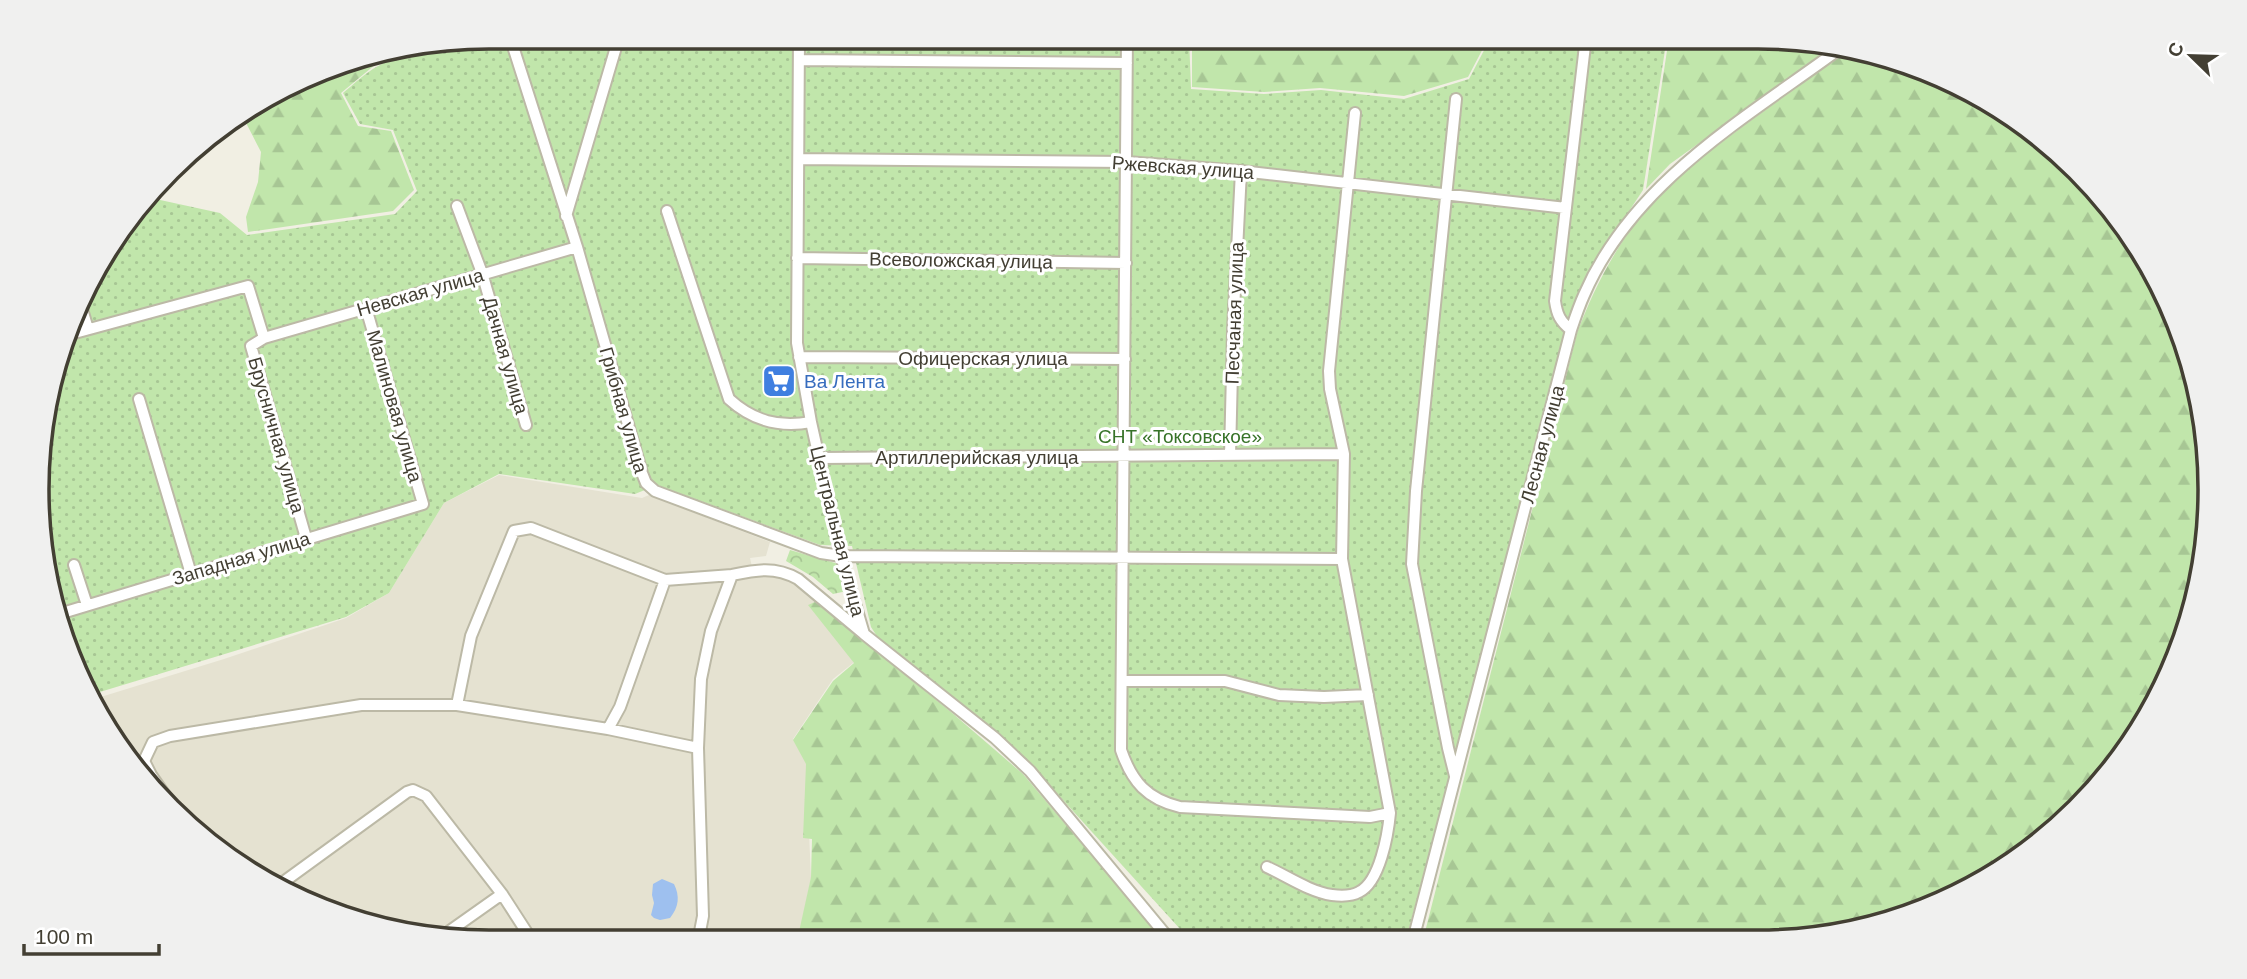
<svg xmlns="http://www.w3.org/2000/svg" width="2247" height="979" font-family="Helvetica,sans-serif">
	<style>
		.residential { fill: #e5e2d1 }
		.grass { fill: url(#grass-dots) }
		.forest { fill: url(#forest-firs) }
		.park { fill: url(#park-crowns) }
		.water { fill: #9ec0ef }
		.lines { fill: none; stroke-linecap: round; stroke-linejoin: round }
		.minor-casing { stroke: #bcb9a6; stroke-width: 14 }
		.minor { stroke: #fff; stroke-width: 10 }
		.labels { text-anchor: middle; stroke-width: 6; stroke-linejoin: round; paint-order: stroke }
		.street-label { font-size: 19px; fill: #433f33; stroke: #fff }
		.shop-label { font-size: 19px; fill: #366cbe; stroke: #fff; text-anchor: start }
		.park-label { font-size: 19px; fill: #377328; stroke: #fff }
		.rim { fill: none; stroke: #433f33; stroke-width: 3.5 }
	</style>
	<defs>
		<pattern id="grass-dots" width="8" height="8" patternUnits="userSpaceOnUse" patternTransform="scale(1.75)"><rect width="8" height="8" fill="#c1e6ab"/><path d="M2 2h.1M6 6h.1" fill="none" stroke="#a7c694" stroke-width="1.8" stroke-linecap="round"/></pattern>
		<pattern id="forest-firs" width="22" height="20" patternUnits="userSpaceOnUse" patternTransform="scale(1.75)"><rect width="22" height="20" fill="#c1e6ab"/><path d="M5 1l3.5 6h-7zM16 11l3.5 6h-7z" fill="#a7c694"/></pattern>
		<pattern id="park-crowns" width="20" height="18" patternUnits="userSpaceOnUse" patternTransform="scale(1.75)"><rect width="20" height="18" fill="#c1e6ab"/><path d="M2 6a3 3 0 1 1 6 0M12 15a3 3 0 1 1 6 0" fill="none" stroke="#a7c694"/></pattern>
	</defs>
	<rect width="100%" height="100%" fill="#f1efe3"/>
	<path class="residential" d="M499,475l143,23 7,-3 121,47 -4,14 -16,2 4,18 18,-1 21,7 79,66 -39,31 -40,60 13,24 5,115 -13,63 -308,1 -146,-24 -153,-88 -93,-114 -7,-16 133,-41 122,-41 43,-25 55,-90z"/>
	<path class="grass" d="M490,37h699l2,52 73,5 57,-4 83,9 65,-20 22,-42h173l2,7 -23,146 -35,53 -41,88 -161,609h-216l-157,-173 -153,-126 -9,-14 -19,-81 -32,-1 -163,-60 -22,9 -136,-20 -55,29 -55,90 -43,24 -256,78 -45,-118v-175l53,-139 53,-65 69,15 27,22 148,-21 22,-23 -24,-61 -33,-6 -17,-31c11,-9 22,-20 35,-27 34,-18 74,-23 112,-29z"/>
	<path class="forest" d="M1192,37h297l-21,40 -64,19 -84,-8 -56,4 -72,-5z
		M1666,37h92l72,12 -160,115 -24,25 22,-145z
		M418,49l-42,15 -35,29 17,33 33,5 23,59 -21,21 -145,21 -2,-15 12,-35 3,-30 -17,-33 100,-58z
		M1846,51l57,10 153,88 108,141 45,170 -23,175 -69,130 -84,83 -102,60 -114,30 -391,1 -1,-7 152,-599c19,-50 44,-98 82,-137 26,-28 57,-49 87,-72 33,-24 67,-48 100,-73z
		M815,602l136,110 72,62 140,166 -366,1 14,-64 1,-38 -9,-1 3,-74 -13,-24 40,-59 21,-18 -46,-58z"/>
	<path class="park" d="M790,550l52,15 5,26 -14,3 -20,-17 -27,-16z"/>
	<path class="water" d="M662,879l12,5c6,12 5,23 -4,34l-10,2 -6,-2 -3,-3 3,-12 -2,-8 1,-11z"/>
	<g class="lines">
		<g class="minor-casing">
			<path id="minor" d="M510,37l67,210 65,226 4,10 9,8 166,62 20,3 501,3
				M799,37l-2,306 14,79 30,134 23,78 131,104 35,33 140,169
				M1127,37l-6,713c11,32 26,49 59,57l190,10 20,-4 -48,-254 2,-105 -14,-65 -1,-18 26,-258
				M799,60l328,3
				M799,159l328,3 114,9 325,37
				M457,206l25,67 44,152
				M667,211l62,188c24,22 50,29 82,23
				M566,216l53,-179
				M797,258l329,5
				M81,306l7,23
				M1571,330c-11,-9 -14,-15 -16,-29l31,-264
				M71,334l177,-48 16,52
				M799,357l326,2
				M139,399l52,175
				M1230,455l3,-125 8,-159
				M820,458l524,-4
				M306,538l-55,-192 13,-8 313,-91
				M74,565l13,40
				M59,614l364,-110 -57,-196
				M1123,681h102l54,14 45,2 44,-2
				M457,705l14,-69 43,-105 17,-3 134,52
				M608,729l12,-22 45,-127 67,-5
				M1455,776l-7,-28 -36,-184 4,-73 40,-392
				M178,814l-27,-39 -7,-14 9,-19 17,-6 191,-31h96l151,24 90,19
				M1267,867c20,9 43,25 65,28 8,1 20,1 27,-3 21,-10 29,-58 31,-79
				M282,883l125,-91 6,-2 13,6 76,98 31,48
				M444,935l58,-41
				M1413,940l158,-610c4,-12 8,-24 13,-35 48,-112 160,-176 254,-245
				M698,942l5,-26 -5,-168 3,-69 10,-48 21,-56c24,-5 43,-9 66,4l66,55"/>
		</g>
		<use href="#minor" class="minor"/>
	</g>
	<defs>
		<g id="supermarket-square" transform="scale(1.75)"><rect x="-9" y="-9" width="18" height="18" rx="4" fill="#3f7fe0" stroke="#fff"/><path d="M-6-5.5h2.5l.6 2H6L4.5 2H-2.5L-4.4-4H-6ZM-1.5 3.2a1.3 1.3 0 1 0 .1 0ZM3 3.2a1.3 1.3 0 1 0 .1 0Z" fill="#fff"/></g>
	</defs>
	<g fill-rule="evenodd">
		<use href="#supermarket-square" x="779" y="381"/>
	</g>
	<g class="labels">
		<g class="street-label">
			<text transform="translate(1183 167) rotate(4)" y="7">Ржевская улица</text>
			<text transform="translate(961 260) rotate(1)" y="7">Всеволожская улица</text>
			<text transform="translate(420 292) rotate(-16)" y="7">Невская улица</text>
			<text transform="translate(1234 313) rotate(-88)" y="7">Песчаная улица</text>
			<text transform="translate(506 355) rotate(74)" y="7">Дачная улица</text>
			<text x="983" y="365">Офицерская улица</text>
			<text transform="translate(395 406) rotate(74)" y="7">Малиновая улица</text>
			<text transform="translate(624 410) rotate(74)" y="7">Грибная улица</text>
			<text transform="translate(277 435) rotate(74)" y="7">Брусничная улица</text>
			<text transform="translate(1542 444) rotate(-75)" y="7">Лесная улица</text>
			<text x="977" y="464">Артиллерийская улица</text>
			<text transform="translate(838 531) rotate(76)" y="7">Центральная улица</text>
			<text transform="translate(241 558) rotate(-17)" y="7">Западная улица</text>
		</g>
		<g class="shop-label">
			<text x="804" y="388">Ва Лента</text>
		</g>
		<g class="park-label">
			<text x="1180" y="443">СНТ «Токсовское»</text>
		</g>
	</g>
	<path d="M0 0H2247V979H0ZM489 49H1758A440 440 0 0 1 2198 489V490A440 440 0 0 1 1758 930H489A440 440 0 0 1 49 490V489A440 440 0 0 1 489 49Z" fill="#f0f0ef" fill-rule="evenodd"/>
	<path class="rim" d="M489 49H1758A440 440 0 0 1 2198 489V490A440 440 0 0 1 1758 930H489A440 440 0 0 1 49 490V489A440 440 0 0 1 489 49Z"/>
	<g transform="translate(2191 56) rotate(293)" stroke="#ffffff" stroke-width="5" paint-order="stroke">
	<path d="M0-5L12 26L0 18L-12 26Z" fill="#433f33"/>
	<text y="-10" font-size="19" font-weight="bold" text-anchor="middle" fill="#433f33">С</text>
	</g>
	<path d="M24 944v10h135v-10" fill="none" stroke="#433f33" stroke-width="3.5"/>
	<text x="35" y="944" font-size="21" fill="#433f33" stroke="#ffffff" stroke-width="5" paint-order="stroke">100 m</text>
</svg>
